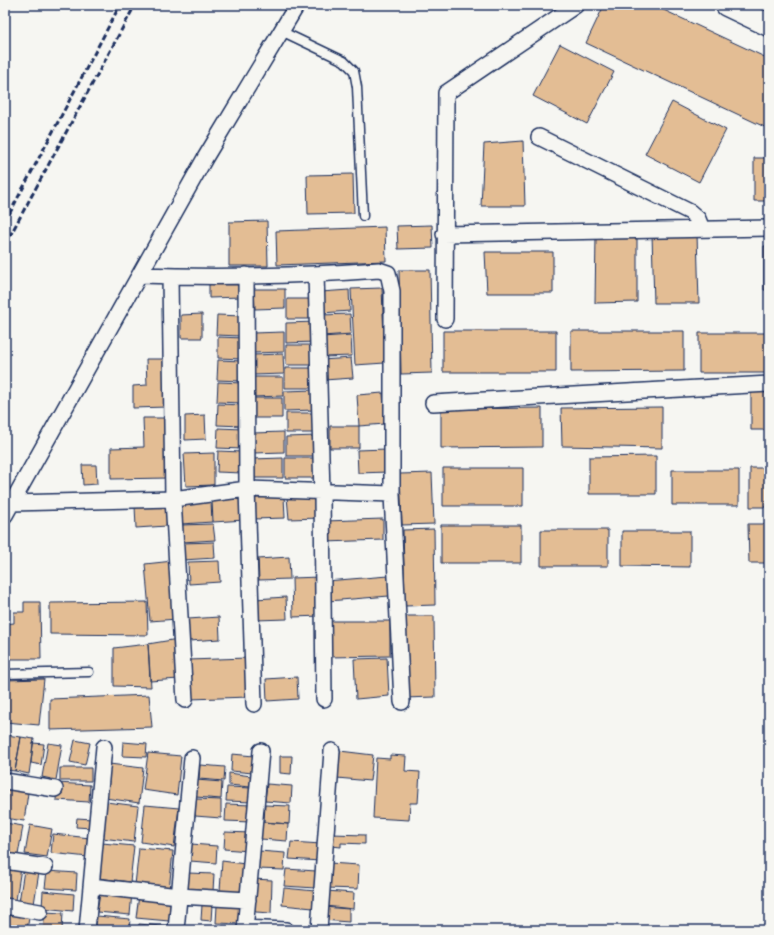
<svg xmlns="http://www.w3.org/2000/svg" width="774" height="935" font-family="'Shantell Sans',sans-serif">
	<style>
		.building { fill: #e3bd94; stroke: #1b2f5e }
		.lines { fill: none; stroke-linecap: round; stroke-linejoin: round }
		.service-casing { stroke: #1b2f5e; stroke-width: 11 }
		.minor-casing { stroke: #1b2f5e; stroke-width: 18 }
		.secondary-casing { stroke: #1b2f5e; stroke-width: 25 }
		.service { stroke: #f6f6f2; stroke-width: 8 }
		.minor { stroke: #f6f6f2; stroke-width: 15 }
		.secondary { stroke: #f6f6f2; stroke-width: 22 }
		.rail { stroke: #1b2f5e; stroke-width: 3; stroke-dasharray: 6 3; stroke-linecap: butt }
	</style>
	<rect width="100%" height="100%" fill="#f6f6f2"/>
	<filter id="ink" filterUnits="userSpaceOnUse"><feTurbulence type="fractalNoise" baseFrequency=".025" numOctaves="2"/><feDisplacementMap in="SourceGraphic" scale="8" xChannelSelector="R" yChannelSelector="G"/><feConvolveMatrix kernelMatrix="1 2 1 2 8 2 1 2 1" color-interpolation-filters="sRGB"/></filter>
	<g filter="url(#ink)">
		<path class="building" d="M604,5h49l116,54v70l-183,-86z
			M560,44l54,28 -27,52 -54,-28z
			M672,102l54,28 -27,52 -54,-28z
			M523,141l2,65h-44l3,-62z
			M754,158h15v43h-15z
			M353,174l1,39 -46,1 -1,-39z
			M267,221l1,45h-39v-44z
			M432,225l1,23 -35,1 -1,-23z
			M385,227l1,34 -109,4 -1,-34z
			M652,234h45l2,69h-45z
			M596,236l41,1v65l-42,1z
			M764,246h5v44h-5z
			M485,252h68v41h-66z
			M399,270h31l2,103 -31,1z
			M241,278v19l-32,1v-19z
			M382,288l3,75 -30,2 -4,-76z
			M254,289h31v19l-30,1z
			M349,290l1,21 -28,2 -1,-21z
			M287,299h26v20h-26z
			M202,314v24h-21v-23z
			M350,314l1,20 -29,2 -1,-21z
			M217,315l25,1 -1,20 -25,-1z
			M316,322v20l-30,1v-20z
			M443,331h113v41h-113z
			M571,331h113v40l-113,1z
			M284,332v20l-31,1v-20z
			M699,333h70v40h-70z
			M351,335l1,21 -28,1 -2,-20z
			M218,337l25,1 -1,21 -24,-1z
			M286,345h30v20h-30z
			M283,354l1,20 -31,1v-20z
			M351,358l2,20 -29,2 -2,-20z
			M146,359h20l1,48 -34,1v-22l14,-1z
			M218,360l24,1 -1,20 -24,-1z
			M285,368h30v20h-30z
			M253,377h30v19l-30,1z
			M218,382l24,1v20l-25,-1z
			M751,389h18v41h-18z
			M315,390v20l-31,1v-20z
			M383,393l2,31 -26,2 -2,-31z
			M251,398h31v20h-30z
			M218,404l25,1 -1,21 -25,-1z
			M662,407v41l-100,-2 -1,-38z
			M542,408v39l-101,1v-39z
			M286,413h30v20h-30z
			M205,415l1,24 -21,1v-24z
			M143,418h24l1,60 -57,1v-31l33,-1z
			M330,426h29v22h-29z
			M218,428l25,1 -1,20 -25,-1z
			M284,432v20l-30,1 -1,-20z
			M317,436v20h-31v-19z
			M387,449l1,23 -30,1 -1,-23z
			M218,451l24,1v21l-25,-1z
			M214,453v32l-28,1 -2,-32z
			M656,456v38h-67v-37z
			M283,458v20h-31v-19z
			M285,458h30v20h-30z
			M82,465h14l1,19 -14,1z
			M443,468h80v38h-80z
			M750,468h19v39h-19z
			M672,470h67v35h-67z
			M432,473l2,51 -32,1 -2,-51z
			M284,496l1,22 -31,1 -1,-21z
			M319,496l1,22 -31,1 -2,-22z
			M244,499l1,21 -32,2 -1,-22z
			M211,501l1,21 -31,2 -2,-22z
			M166,505l1,21 -31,2 -1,-22z
			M383,519v21l-58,2v-21z
			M213,524l2,16 -33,2 -1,-17z
			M748,524h21v39h-20z
			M441,525h80v38h-80z
			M434,529l1,76 -30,1 -2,-76z
			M541,530h67v36h-67z
			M622,531h68v36l-68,-1z
			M214,542l1,16 -32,2v-17z
			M289,557l1,22 -31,1 -1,-21z
			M173,561l4,58 -27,2 -5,-57z
			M219,561l1,21 -31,2 -1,-22z
			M388,576l1,20 -61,5 -2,-20z
			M320,577l1,39 -28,1 -1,-39z
			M286,597l1,22 -31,1 -1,-21z
			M24,602h16l1,57h-36v-35l9,-1v-11h10z
			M147,602l1,33 -98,-1v-31z
			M403,616h31l1,81 -31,1z
			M219,617l1,22 -31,2 -1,-22z
			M328,621h62v35l-62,1z
			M178,639l1,40 -29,2 -2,-37z
			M148,644l3,43 -37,-1v-38z
			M247,658l2,39 -59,2 -1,-39z
			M387,658l2,38 -33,3 -2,-40z
			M297,677l1,22 -31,2 -1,-22z
			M44,679l-5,46 -34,-3v-42z
			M149,695l3,32 -102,3v-31z
			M6,735l15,2 -6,34 -10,-1z
			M21,737l13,2 -5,35 -14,-3z
			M75,740l15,3 -5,22 -15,-3z
			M123,742l24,2 -1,13 -24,-1z
			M33,743l11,1 -3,21 -10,-2z
			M48,743l14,2 -6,35 -14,-3z
			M340,751l33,4 -3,26 -33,-3z
			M148,753l33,3 -4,39 -34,-5z
			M232,754l22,2 -1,17 -22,-2z
			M390,755l16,1 -1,15 15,1 -2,31h-8l-1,17 -36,-2 3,-60 14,1z
			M280,756h12l-1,18 -11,-1z
			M109,764l34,4 -4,35 -34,-5z
			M200,765l25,2 -1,14 -25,-2z
			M60,768h31v13h-31z
			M229,773l22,3 -1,11 -21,-2z
			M196,780l26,2 -1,17 -25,-2z
			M57,783l33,2 -1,17 -33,-2z
			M267,784l25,2 -1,17 -26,-2z
			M227,787l25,1v14l-26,-1z
			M7,789l21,4 -4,28 -19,-3z
			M196,799l25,1v18l-26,-2z
			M106,802l32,4 -4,36 -32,-4z
			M226,804l26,1 -1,17 -26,-1z
			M145,805l34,3 -5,39 -33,-5z
			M265,805l25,1 -1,18 -25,-2z
			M77,818l15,1 -1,9 -15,-1z
			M262,822l26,2 -1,17 -26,-2z
			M5,823l18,3 -5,29 -13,-3z
			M30,825l22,4 -5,28 -22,-3z
			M225,832l25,1 -1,18 -25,-2z
			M53,834l37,4 -2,19 -37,-4z
			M332,834l33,1v9l-24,-1v4l-9,-1z
			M291,842l30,2 -1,17 -31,-2z
			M102,843l32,3 -4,36 -32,-4z
			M191,844l26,2 -1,17 -26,-2z
			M139,848l34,3 -4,39 -34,-5z
			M259,851l26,2 -1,17 -26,-1z
			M222,861l23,3 -3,30 -22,-3z
			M329,863l30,2 -1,24 -31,-1z
			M5,866l16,2 -5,32 -11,-1z
			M286,869l30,2 -1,17 -31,-2z
			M24,870l15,2 -5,32 -15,-2z
			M47,871l30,2 -1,17 -31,-2z
			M188,873l26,1 -1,17 -26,-1z
			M253,879l19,1 -1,33 -15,-1 -5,-3z
			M101,888l31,4 -2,23 -33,-3z
			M284,888l31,3 -2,17 -31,-3z
			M43,891l31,3 -1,17 -31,-3z
			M326,891l28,2 -1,16 -28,-3z
			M139,895l32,4 -2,22 -33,-3z
			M202,905h10l-1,16 -10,-1z
			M217,906l25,1 -1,17 -25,-1z
			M323,907l26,2v13l-27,-2z
			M45,912l18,1 -1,17h-19z
			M5,913l24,5 -2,12h-22z
			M97,916l33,3 -1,11h-33z
			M139,924l32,3 -1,3h-32z"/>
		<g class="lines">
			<g class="service-casing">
				<path id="service" d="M281,31l63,30 10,10 3,16 6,129
					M5,674l84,-2"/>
			</g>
			<g class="minor-casing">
				<path id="minor" d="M539,137l151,75 8,7 4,10
					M444,234l325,-6
					M316,274l6,219 2,206
					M246,275l1,214 7,215
					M170,276l3,223 12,201
					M445,319l1,-226 130,-88
					M433,403l336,-19
					M392,494l10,208
					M12,503l161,-4 74,-10 145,5v-203l-4,-18 -9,-3c-79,6 -160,8 -239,5
					M5,515l200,-357 92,-153
					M5,781l50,8
					M5,861l40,6
					M91,886l88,10 69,4
					M5,906l35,6
					M245,928l41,2
					M87,930l17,-183
					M176,930l16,-172
					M245,930l16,-179
					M319,930l13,-179"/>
			</g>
			<g class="secondary-casing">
				<path id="secondary" d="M727,5l42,20"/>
			</g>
			<use href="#service" class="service"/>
			<use href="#minor" class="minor"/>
			<use href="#secondary" class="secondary"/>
			<path class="rail" d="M5,222l115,-217
				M5,245l130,-240"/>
		</g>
	</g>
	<rect width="774" height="935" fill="none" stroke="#f6f6f2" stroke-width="20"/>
	<rect x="10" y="10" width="754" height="915" fill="none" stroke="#1b2f5e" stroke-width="1.5" filter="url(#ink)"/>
</svg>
